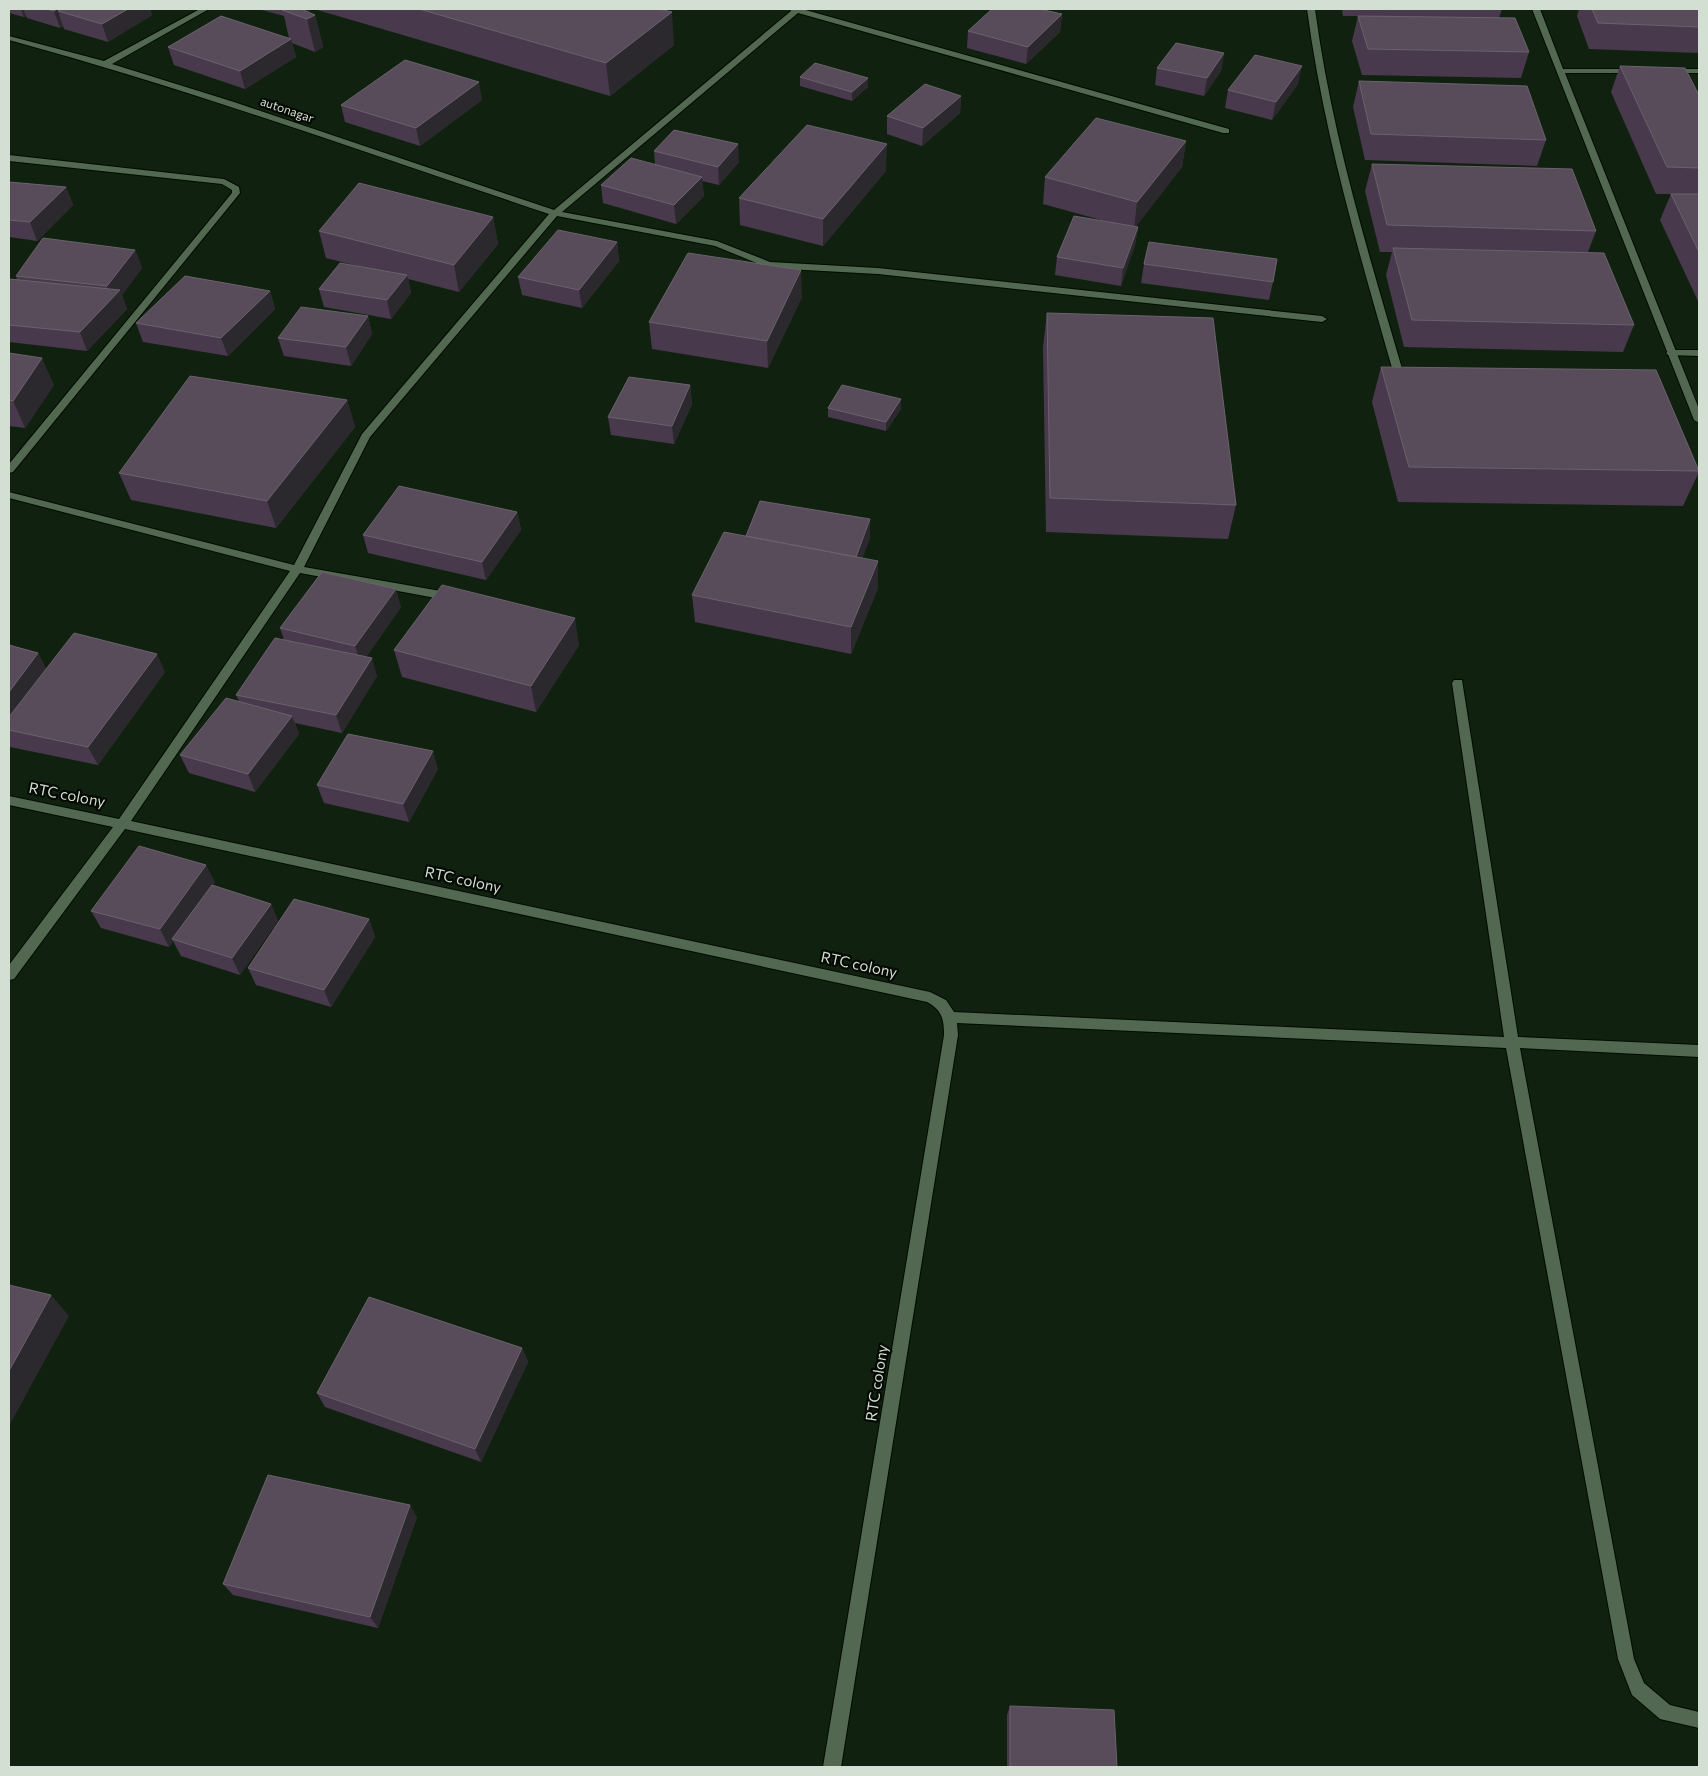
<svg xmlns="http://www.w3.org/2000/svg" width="1708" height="1776" font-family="Commissioner,sans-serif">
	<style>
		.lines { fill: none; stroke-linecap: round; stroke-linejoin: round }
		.lane-casing { stroke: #000b00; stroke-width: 2 }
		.street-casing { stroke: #000b00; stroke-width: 2 }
		.lane { fill: #536851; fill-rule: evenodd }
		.street { fill: #536851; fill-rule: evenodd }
		.wall { fill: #49394c }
		.shaded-wall { fill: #2c292e }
		.building { fill: #584b5a; stroke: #6b626d }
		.labels { text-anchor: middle; stroke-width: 4.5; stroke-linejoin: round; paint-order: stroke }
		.far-street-label { font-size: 12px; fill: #d3dfd2; stroke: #040903 }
		.street-label { font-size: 15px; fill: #d3dfd2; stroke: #040903 }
	</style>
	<rect width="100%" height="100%" fill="#10220f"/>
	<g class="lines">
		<g class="lane-casing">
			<path id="lane" d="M1307,9h8c17,128 55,250 91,373l-2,2 -3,1 -5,-3c-35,-123 -72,-245 -89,-373z
				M1532,9h8l23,60h72l4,2 -4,2h-70l134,336v14l-5,-3z
				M1667,69h32v4h-32z"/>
		</g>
		<g class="street-casing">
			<path id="street" d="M200,9h9l-97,55 122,38 320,108 237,-199 -1,-2h12l427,120v4h-6l-425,-120 -236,199 155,29 53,21 108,6 444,48 5,3 -5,3 -444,-48 -109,-6 -54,-22 -158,-30 -187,221 -66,130 148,26 5,4 -1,3 -4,1 -152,-28 -169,248 799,171 16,8 8,12 550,25 -52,-354 2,-3h8l56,357 181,8v12l-179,-9 114,611 10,24 26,22 29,7v16l-39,-9 -28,-24 -14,-36 -112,-611 -549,-25 1,12 -117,732h-18l121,-732c0,-16 -2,-25 -17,-33l-802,-173 -111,150 -5,1v-15l104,-138 -104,-22v-9l110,23 171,-248 -281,-73v-6l285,73 68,-131 187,-220c-179,-60 -357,-124 -540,-174v-4l95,25z
				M9,155l215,24 15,8 1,6 -227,279 -4,1v-9l223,-271v-3l-10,-6 -213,-23z
				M1671,350h28v6l-31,-1 -2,-2z"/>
		</g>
		<use href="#lane" class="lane"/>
		<use href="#street" class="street"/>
	</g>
	<path class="wall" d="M9,9h141l2,6 -44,27 -44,-13 -1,-3 -3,2 -33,-10 -1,-2 -2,1 -15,-4z
		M258,9h54l-4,3 7,3 8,32 -8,5 -23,-9 4,14 -51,32 -71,-24 -6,-18 121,-9 -5,-22z
		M314,9h345l15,36 -64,51z
		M1045,9l-1,1 18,4 -2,18 -34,32 -59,-16 1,-17z
		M1342,9h160l-3,9 30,34 -8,26 -159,-3 -10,-34 6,-25h-15z
		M1579,9h120v44l-110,-4 -12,-33z
		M1224,53l-3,18 -17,25 -49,-11 2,-17z
		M1620,66l79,29v208l-39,-83 11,-26h-15l-45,-102z
		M800,77l68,10 -16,14 -52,-15z
		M1359,81l187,59 -9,26 -172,-6 -12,-53z
		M1298,84l-26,36 -47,-12 3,-18z
		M961,96l-1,17 -38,33 -35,-12v-18z
		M482,100l-62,46 -75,-24 -4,-17z
		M1186,141l-4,26 -46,59 2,1 -3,18 -14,41 -66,-11 2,-18 51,-35 -65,-18 2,-27z
		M654,151l85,11 -20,23 -17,-4 2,15 -28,28 -73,-21 -2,-18 54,-21z
		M1372,164l224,67 -8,21 46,73 -11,27 -219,-5 -18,-72 6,-23h-12l-15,-61z
		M886,171l-63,75 -83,-21 -1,-27z
		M9,182l57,5 7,18 -36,36 -28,-4z
		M493,217l5,27 -39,48 -51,-13 3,14 -20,26 -67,-12 -5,-18 39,-23 -32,-8 -7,-27z
		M617,242l2,19 -37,47 -60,-13 -4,-18z
		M135,250l7,18 -20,27 5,14 -40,42 -78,-9v-63l8,1 -1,-4z
		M1144,264l129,18 -4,18 -128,-17z
		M270,291l5,18 -47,47 -85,-14 -7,-19z
		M802,297l-34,71 -116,-19 -3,-27z
		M1047,313l189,192 -8,34 -182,-7 -3,-185z
		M368,316l4,18 -21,32 -67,-10 -6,-18z
		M9,353l45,32 -29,43 -16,-2z
		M1381,367l318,103v2l-16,34 -285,-4 -26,-100z
		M690,385l2,19 -18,40 -63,-9 -3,-18z
		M901,399v10l-15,22 -58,-14v-9z
		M347,400l8,27 -79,101 -145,-28 -12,-27z
		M517,512l4,18 -35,50 -118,-27 -5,-18z
		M746,536l124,2 -8,20 16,30 -27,66 -156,-32 -3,-27z
		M401,607l-35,50 11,19 -35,57 -47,-10 4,11 -44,58 -66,-19 -9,-18 59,-54 -3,-6 48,-55 -4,-12z
		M9,645l29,8 8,16 119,3 -67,93 -88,-18 -1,-4z
		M579,645l-43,67 -134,-35 -8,-27z
		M438,769l-29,53 -85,-19 -7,-18z
		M215,882l-3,3 59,19 7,17 -38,54 -59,-19 -8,-15 -4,6 -68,-19 -10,-17z
		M369,919l6,18 -44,70 -75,-22 -8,-17z
		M522,1348l6,14 -47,100 -156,-55 -8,-14z
		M417,1517l-39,111 -145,-33 -10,-11z
		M1010,1706l107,61h-110v-52z"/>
	<path class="shaded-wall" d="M21,9h2l3,7 -2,1z
		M57,9h36l-35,2 5,15 -3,2 -6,-17z
		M128,9h22l2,6 -44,27 -6,-18z
		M292,9h20l-12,8z
		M672,12l2,33 -64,51 -4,-33z
		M1062,14l-2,18 -34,32 2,-17z
		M315,15l8,32 -8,5 -8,-33z
		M291,39l5,18 -51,32 -5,-18z
		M1224,53l-3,18 -17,25 3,-18z
		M1302,66l-4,18 -26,36 4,-18z
		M868,78v9l-16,14v-9z
		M479,82l3,18 -62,46 -4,-18z
		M961,96l-1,17 -38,33 1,-18z
		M1186,141l-4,26 -48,62 3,-27z
		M738,144l1,18 -20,23 -1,-18z
		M887,144l-1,27 -63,75v-27z
		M702,177l2,19 -28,28 -2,-19z
		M66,187l7,18 -36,36 -7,-19z
		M493,217l5,27 -39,48 -5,-27z
		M1138,227l-3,18 -14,41 2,-18z
		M617,242l2,19 -37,47 -3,-18z
		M135,250l7,18 -20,27 5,14 -40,42 -7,-19 32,-34 -5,-12z
		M801,270l1,27 -34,71 -1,-27z
		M407,275l4,18 -20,26 -4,-19z
		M270,291l5,18 -47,47 -7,-18z
		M368,316l4,18 -21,32 -5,-19z
		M42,358l12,27 -29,43 -12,-27z
		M690,385l2,19 -18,40 -2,-18z
		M901,399v10l-15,22v-9z
		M347,400l8,27 -79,101 -9,-27z
		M517,512l4,18 -35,50 -4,-18z
		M870,519v19l-14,38v-18z
		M878,561v27l-27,66v-27z
		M396,589l5,18 -40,57 -6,-18z
		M575,618l4,27 -43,67 -5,-26z
		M38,653l10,19 -39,51v-31z
		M157,654l8,18 -67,93 -10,-18z
		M372,658l5,18 -35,57 -6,-18z
		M292,716l7,18 -44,58 -7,-18z
		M433,751l5,18 -29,53 -6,-18z
		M206,865l9,17 -41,58 -2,-1 1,2 -4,6 -9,-18z
		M271,904l7,17 -38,54 -8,-17z
		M369,919l6,18 -44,70 -7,-17z
		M51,1295l18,21 -60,110v-55z
		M522,1348l6,14 -47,100 -6,-13z
		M410,1505l7,12 -39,111 -8,-11z"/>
	<path class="building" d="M46,9h11l-3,2z
		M62,9h66l-26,15 -44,-13z
		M283,9h18l14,6 -8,4 -25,-9z
		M419,9h240l13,3 -66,51z
		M992,9h47l23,5 -34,33 -60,-16z
		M1592,9h107v18l-101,-4z
		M221,16l70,23 -51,32 -72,-24z
		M1358,16l157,2 14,34 -161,-3z
		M1176,43l48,10 -17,25 -50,-10z
		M1255,55l47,11 -26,36 -48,-12z
		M405,60l74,22 -63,46 -75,-23z
		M815,63l53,15 -16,14 -52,-15z
		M1620,66l65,2 14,27v73l-32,-1z
		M1359,81l168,5 19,54 -175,-6z
		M925,84l36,12 -38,32 -36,-12z
		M1096,118l90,23 -49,61 -92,-25z
		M807,125l80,19 -64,75 -84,-21z
		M674,130l64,14 -20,23 -64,-16z
		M631,158l71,19 -28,28 -73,-20z
		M1372,164l200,5 24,62 -209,-6z
		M9,182l57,5 -36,35 -21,-2z
		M359,183l134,34 -39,48 -135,-34z
		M1671,194h28v58z
		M1074,216l64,11 -15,41 -66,-11z
		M558,230l59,12 -38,48 -61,-13z
		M43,238l92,12 -28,36 -91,-10z
		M1149,242l128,17 -4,23 -129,-18z
		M1393,248l211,5 30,72 -222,-5z
		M688,253l113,17 -34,71 -118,-19z
		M340,263l67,12 -20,25 -68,-11z
		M185,276l85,15 -49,47 -85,-15z
		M9,279l111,11 -40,42 -71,-7z
		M301,307l67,9 -22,31 -68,-9z
		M1047,313l166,5 23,187 -186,-7z
		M9,353l33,5 -29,43 -4,-1z
		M1381,367l275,3 43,101 -290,-4z
		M190,376l157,24 -80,101 -148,-28z
		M629,377l61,8 -18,41 -64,-9z
		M842,385l59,14 -15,23 -58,-14z
		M399,486l118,26 -35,50 -119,-27z
		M760,501l110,18 -14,38 -110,-21z
		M724,532l154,29 -27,66 -159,-32z
		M322,572l74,17 -41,57 -75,-18z
		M442,585l133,33 -44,68 -137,-36z
		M74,633l83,21 -69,93 -79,-17v-13z
		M275,638l97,20 -36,57 -100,-20z
		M9,645l29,8 -29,39z
		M226,698l66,18 -44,58 -68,-19z
		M348,734l85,17 -30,53 -86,-19z
		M139,846l67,19 -46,64 -69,-18z
		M212,885l59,19 -39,54 -60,-19z
		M294,899l75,20 -45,71 -76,-22z
		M9,1285l42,10 -42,76z
		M369,1297l153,51 -47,101 -158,-56z
		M268,1475l142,30 -40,112 -147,-33z
		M1010,1706l104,4 3,57h-107z"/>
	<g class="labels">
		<g class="far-street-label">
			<text transform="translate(287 110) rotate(19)" y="4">autonagar</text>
		</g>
		<g class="street-label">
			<text transform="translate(67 795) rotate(11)" y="5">RTC colony</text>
			<text transform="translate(463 880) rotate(12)" y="5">RTC colony</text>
			<text transform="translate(859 965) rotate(12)" y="5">RTC colony</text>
			<text transform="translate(877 1383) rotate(-81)" y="5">RTC colony</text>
		</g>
	</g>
	<rect width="1708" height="1776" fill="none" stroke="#d3dfd2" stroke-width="20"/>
</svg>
